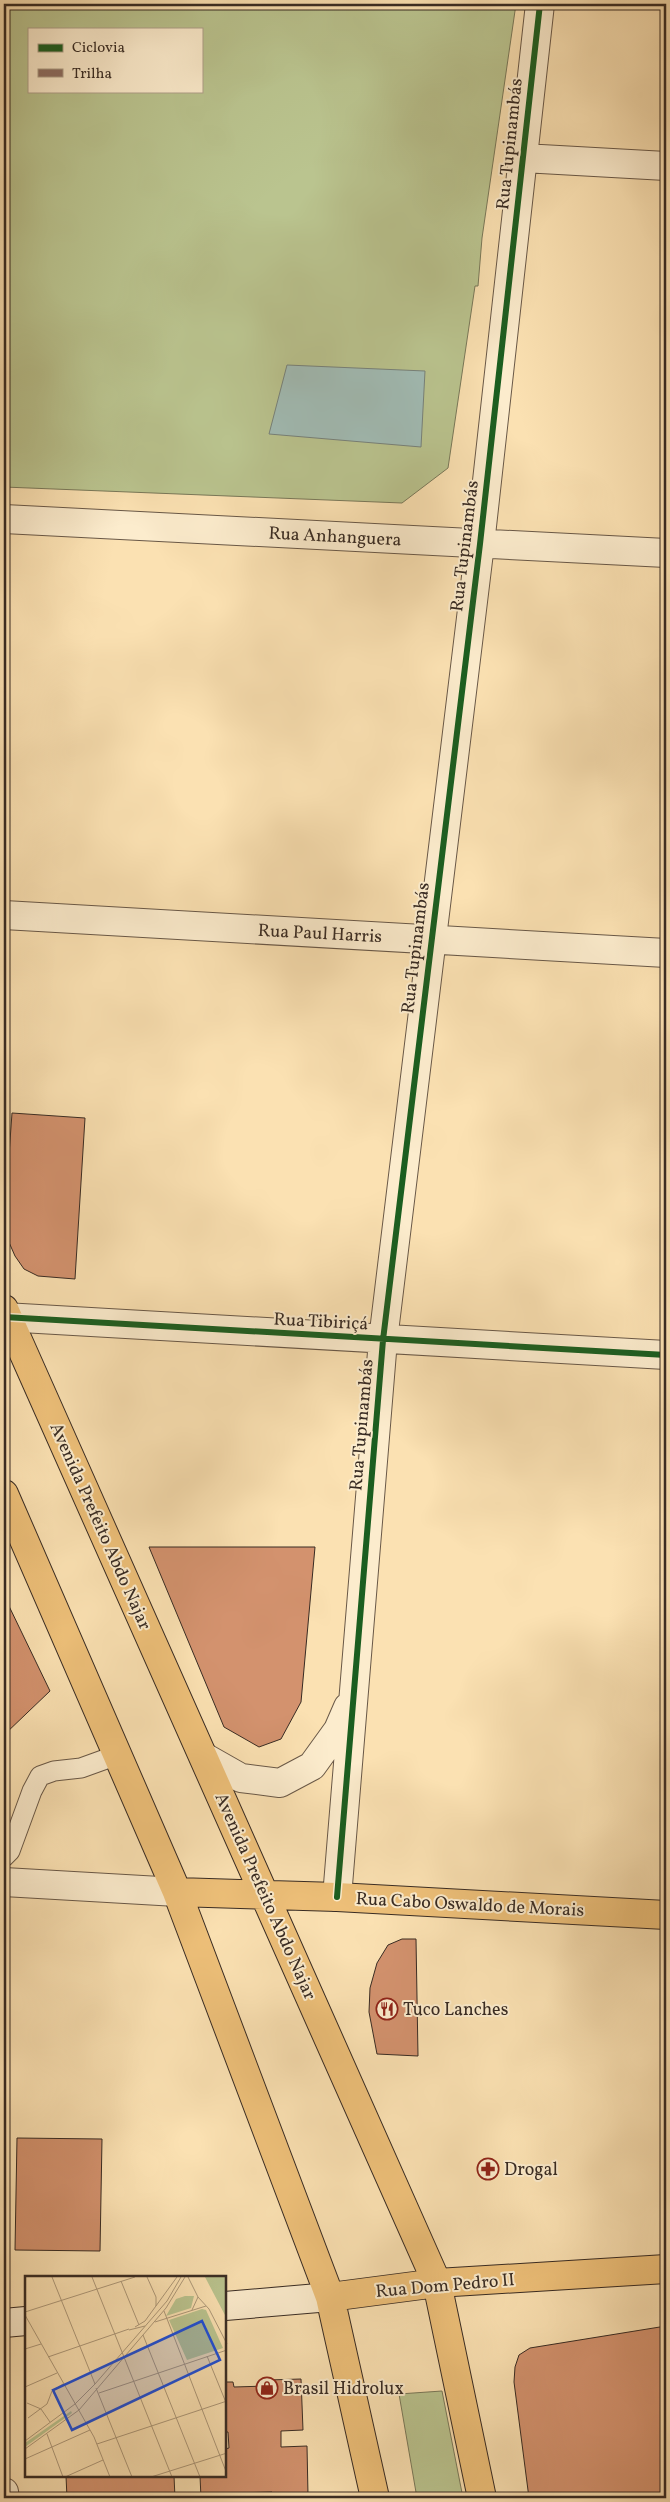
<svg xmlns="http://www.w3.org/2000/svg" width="670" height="2502" font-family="Vollkorn,serif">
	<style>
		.green { fill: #bac48f; stroke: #797859; fill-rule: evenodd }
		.water { fill: #a1bcb5; stroke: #77827b }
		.building { fill: #d3926e; stroke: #382b23 }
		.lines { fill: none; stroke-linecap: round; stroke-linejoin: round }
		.service-casing { stroke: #695847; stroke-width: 21 }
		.minor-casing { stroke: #695847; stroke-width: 30 }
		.tertiary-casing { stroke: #695847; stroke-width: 30 }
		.secondary-casing { stroke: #382b23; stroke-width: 30 }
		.primary-casing { stroke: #382b23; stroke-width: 30 }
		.service { stroke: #fceccd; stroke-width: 19 }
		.minor { stroke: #fceccd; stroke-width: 28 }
		.tertiary { stroke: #fceccd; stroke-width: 28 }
		.secondary { stroke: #fceccd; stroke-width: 28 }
		.primary { stroke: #eec079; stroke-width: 28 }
		.quiet { stroke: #8d6e63; stroke-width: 5; stroke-dasharray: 10 5; stroke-linecap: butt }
		.cycleway-casing { stroke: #fceccd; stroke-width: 9 }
		.cycleway { stroke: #1b5e20; stroke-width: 6 }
		.labels { text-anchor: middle; stroke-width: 4; stroke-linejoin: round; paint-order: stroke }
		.street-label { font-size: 18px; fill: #382b23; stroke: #fceccd }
		.poi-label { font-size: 18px; fill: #382b23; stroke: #fceccd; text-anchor: start }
		.inset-road { fill: none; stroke: #ad9879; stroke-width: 1 }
		.view { fill: #1d4ed8; fill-opacity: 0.15; stroke: #1d4ed8; stroke-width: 2.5 }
		.inset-edge { fill: none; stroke: #382b23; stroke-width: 2.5 }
	</style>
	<rect width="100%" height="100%" fill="#fbe1b2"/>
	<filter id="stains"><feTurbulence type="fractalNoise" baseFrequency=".004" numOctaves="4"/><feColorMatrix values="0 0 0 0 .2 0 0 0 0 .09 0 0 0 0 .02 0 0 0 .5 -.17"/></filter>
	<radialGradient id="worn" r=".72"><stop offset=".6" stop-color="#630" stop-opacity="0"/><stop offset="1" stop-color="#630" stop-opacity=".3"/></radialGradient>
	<path class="green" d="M4,4h512l-34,234 -4,48h-3l-27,182 -46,35 -398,-16zM29,29h172v62h-172z
		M442,2391l21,107h-46l-18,-104z"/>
	<path class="water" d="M287,365l138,6 -4,76 -152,-13z"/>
	<path class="building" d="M12,1113l73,5 -10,161 -37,-3 -14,-7 -9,-13 -11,-25v-34h2z
		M149,1547h166l-14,155 -20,37 -22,8 -35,-20z
		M4,1602h3l43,89 -46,44z
		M402,1939h14l2,117 -41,-2 -8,-42 1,-24 7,-25 11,-18z
		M17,2138l85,1 -2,112 -85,-1z
		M666,2326v172h-137l-15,-116 1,-15 4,-12 11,-7z
		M301,2379l2,51 -22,1v16l26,-1 1,49 -34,1 -2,-4 -36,1v5h-35l-1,-22h25v-27l4,-1 -1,-16h-3v-50h8l1,5 33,-1 1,-6z
		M66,2476h108l1,22h-108z"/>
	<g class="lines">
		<g class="service-casing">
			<path id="service" d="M4,1857l6,-6 22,-60 8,-15 14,-5 27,-3 36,-13"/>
		</g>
		<g class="minor-casing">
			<path id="minor" d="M523,158l143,8
				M4,519l662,34
				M4,915l662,38
				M4,1317l662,38
				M204,1757l37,21 39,5 32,-17 26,-36 10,-23
				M337,1897l46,-557 97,-796 60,-540
				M4,2492l1,6"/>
		</g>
		<g class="tertiary-casing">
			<path id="tertiary" d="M4,1882l173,10"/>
		</g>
		<g class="secondary-casing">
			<path id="secondary" d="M225,2306l105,-9
				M4,2323l22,-2"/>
		</g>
		<g class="primary-casing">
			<path id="primary" d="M4,1309l433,974 45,215
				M4,1494l173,398 153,405 45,201
				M177,1892l160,5 329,18
				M330,2297l107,-14 229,-14"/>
		</g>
		<use href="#service" class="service"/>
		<use href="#minor" class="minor"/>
		<use href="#tertiary" class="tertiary"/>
		<use href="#secondary" class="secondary"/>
		<use href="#primary" class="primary"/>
		<path class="quiet" d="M4,2492l1,6"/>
		<g class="cycleway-casing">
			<path id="cycleway" d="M4,1317l662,38
				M337,1897l46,-557 97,-796 60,-540"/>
		</g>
		<use href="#cycleway" class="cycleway"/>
	</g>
	<defs>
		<g id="restaurant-ring" transform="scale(1.125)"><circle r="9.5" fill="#fceccd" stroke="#8f2418" stroke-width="1.5"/><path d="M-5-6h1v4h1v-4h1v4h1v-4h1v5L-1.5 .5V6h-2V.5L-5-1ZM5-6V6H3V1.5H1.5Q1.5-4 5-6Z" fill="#8f2418"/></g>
		<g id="pharmacy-ring" transform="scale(1.125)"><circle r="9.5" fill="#fceccd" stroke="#8f2418" stroke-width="1.5"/><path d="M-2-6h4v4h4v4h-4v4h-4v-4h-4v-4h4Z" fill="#8f2418"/></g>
		<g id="shop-ring" transform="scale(1.125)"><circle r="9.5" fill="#fceccd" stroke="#8f2418" stroke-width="1.5"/><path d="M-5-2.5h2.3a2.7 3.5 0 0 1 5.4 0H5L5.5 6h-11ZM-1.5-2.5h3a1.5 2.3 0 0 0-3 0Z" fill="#8f2418"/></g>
	</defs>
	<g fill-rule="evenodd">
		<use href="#restaurant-ring" x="387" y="2009"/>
		<use href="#pharmacy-ring" x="488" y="2169"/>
		<use href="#shop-ring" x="267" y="2388"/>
	</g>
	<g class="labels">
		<g class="street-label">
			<text transform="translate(509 144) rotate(-84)" y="6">Rua Tupinambás</text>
			<text transform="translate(335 536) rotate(3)" y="6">Rua Anhanguera</text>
			<text transform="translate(464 546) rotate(-83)" y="6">Rua Tupinambás</text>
			<text transform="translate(320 933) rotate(3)" y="6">Rua Paul Harris</text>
			<text transform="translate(415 948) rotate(-83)" y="6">Rua Tupinambás</text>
			<text transform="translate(321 1321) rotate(3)" y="6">Rua Tibiriçá</text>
			<text transform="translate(361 1425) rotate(-85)" y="6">Rua Tupinambás</text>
			<text transform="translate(101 1526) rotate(66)" y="6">Avenida Prefeito Abdo Najar</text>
			<text transform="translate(266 1896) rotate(66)" y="6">Avenida Prefeito Abdo Najar</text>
			<text transform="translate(470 1904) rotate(3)" y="6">Rua Cabo Oswaldo de Morais</text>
			<text transform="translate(445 2285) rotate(-5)" y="6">Rua Dom Pedro II</text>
		</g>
		<g class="poi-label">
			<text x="403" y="2015">Tuco Lanches</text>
			<text x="504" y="2175">Drogal</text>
			<text x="283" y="2394">Brasil Hidrolux</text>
		</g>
	</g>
	<g transform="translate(25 2276)">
		<rect width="201" height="201" fill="#fbe1b2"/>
		<path d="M180,1h21v40zM160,20h9l-3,12 -25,8 10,-17zM177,33l4,1 17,38 -36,12 -18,-40zM46,135l1,2 -47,34v-4z" fill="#bac48f"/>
		<path class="inset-road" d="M27,1l43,107M67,1l80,200M122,1l9,20v9M163,1l10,20 -6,13M96,5l18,44M173,21l11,12 18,35M139,35l63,163M0,36l110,-35M0,39l69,122 16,40M130,46l51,-16M110,51l10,-6 32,-44M104,54l16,-4M118,59l57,142M0,73l16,-5M182,80l20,49M23,81l81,-28M0,111l32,-14M71,112l36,89M74,117l128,-43M2,127l14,6 9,13M3,142l19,-14 5,-13 11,-7M22,158l16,43M0,165l50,-37 20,-20 72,-83 14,-24M72,168l130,-43M0,173l54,-39 87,-102 19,-31M0,183l65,-29M40,201l38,-17M126,201l76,-24"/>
		<path class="view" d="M177,45l18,39 -148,70 -19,-40z"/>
		<rect width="201" height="201" class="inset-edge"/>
	</g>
	<rect width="670" height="2502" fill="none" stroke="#fbe1b2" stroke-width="20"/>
	<rect x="5" y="5" width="660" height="2492" fill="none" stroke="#382b23" stroke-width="2.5"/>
	<rect x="10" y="10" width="650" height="2482" fill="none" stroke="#382b23"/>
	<rect x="28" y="28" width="175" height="65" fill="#fceccd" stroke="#ae9f89"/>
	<rect x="38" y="44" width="25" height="8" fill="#1b5e20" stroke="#ae9f89"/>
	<text x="72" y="52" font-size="15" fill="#382b23">Ciclovia</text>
	<rect x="38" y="69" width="25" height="8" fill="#8d6e63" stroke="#ae9f89"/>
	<text x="72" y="78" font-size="15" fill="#382b23">Trilha</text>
	<rect width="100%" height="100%" filter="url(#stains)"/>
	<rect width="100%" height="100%" fill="url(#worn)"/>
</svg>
